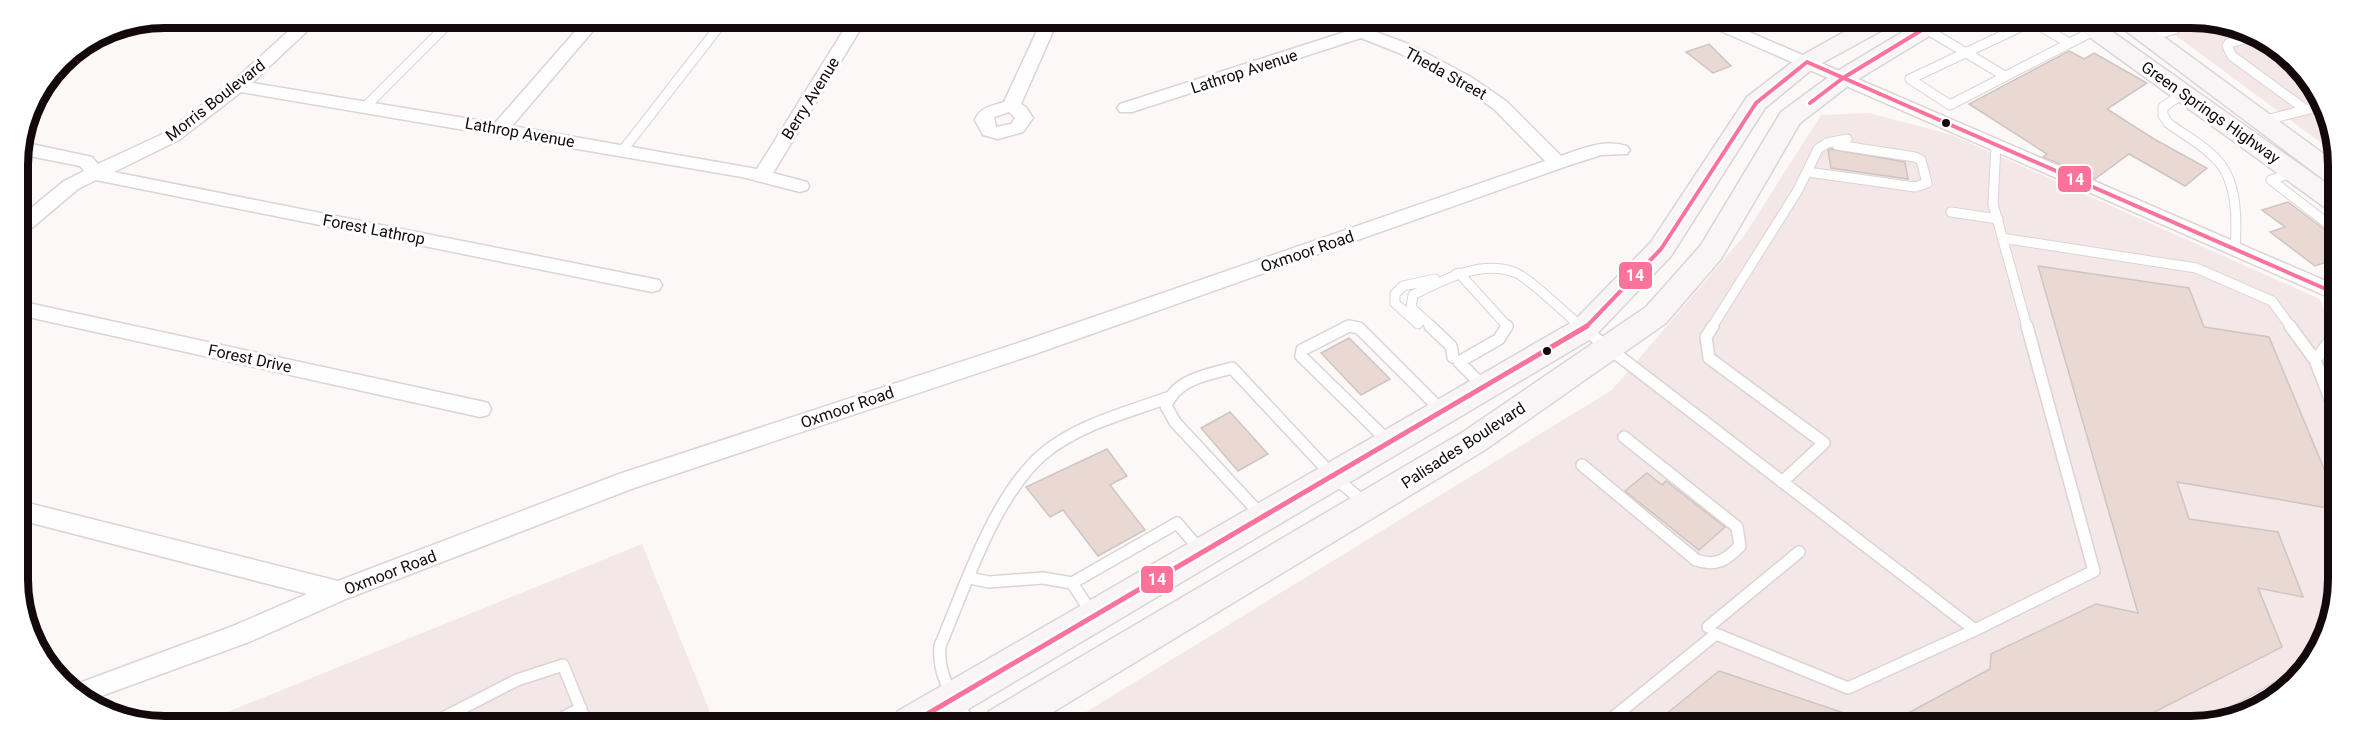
<svg xmlns="http://www.w3.org/2000/svg" width="2357" height="744" font-family="Roboto,sans-serif">
	<style>
		.built { fill: #f3e7e8 }
		.building { fill: #ead9d3; stroke: #cdc5c3; stroke-width: 1.5 }
		.lines { fill: none; stroke-linecap: round; stroke-linejoin: round }
		.service-far1-casing { stroke: #dcd3d4; stroke-width: 11 }
		.service-casing { stroke: #dcd3d4; stroke-width: 14 }
		.minor-casing { stroke: #dcd3d4; stroke-width: 3 }
		.secondary-casing { stroke: #dcd3d4; stroke-width: 3 }
		.service-far1 { stroke: #fffefe; stroke-width: 9 }
		.service { stroke: #fffefe; stroke-width: 11 }
		.minor { fill: #fffefe; fill-rule: evenodd }
		.secondary { fill: #f9f4f6; fill-rule: evenodd }
		.bus-1-far1-casing { stroke: #fff; stroke-width: 8 }
		.bus-1-casing { stroke: #fff; stroke-width: 10 }
		.bus-1-far1 { stroke: #fb739b; stroke-width: 4 }
		.bus-1 { stroke: #fb739b; stroke-width: 5 }
		.bus-dot { fill: #13090a; stroke: #fff; stroke-width: 2 }
		.labels { text-anchor: middle; stroke-width: 6; stroke-linejoin: round; paint-order: stroke }
		.street-label { font-size: 16px; fill: #13090a; stroke: #fff }
		.rim { fill: none; stroke: #13090a; stroke-width: 8 }
		.line-badge { stroke: #fff; stroke-width: 2 }
		.badge-label { font-size: 16px; text-anchor: middle; font-weight: bold; fill: #fff }
	</style>
	<rect width="100%" height="100%" fill="#fdf8f8"/>
	<path class="built" d="M2159,23h71l72,45 34,69v17z
		M1869,113l83,22 368,164 15,37 -1,281 -20,43 -33,35 -81,31 -1132,-3 544,-333 132,-154 77,-121z
		M642,544l72,178 -509,-1z"/>
	<path class="building" d="M1709,44l22,22 -18,7 -27,-21z
		M2069,51l15,8 10,-6 53,30 -40,26 47,30 53,29 -22,18 -56,-32 -34,25 -52,-22 4,-3 -78,-50z
		M1831,149l74,13 3,17 -77,-11 -3,-18z
		M2288,202l48,36v21l-21,7 -45,-34 15,-5 -23,-17z
		M2038,266l151,22 15,39 65,10 65,156v16l-157,-27 12,37 89,13 25,65 -45,-9 24,59 -155,79 -241,-1 104,-56 1,-15 105,-50 42,9z
		M1349,338l41,41 -29,16 -40,-42z
		M1230,412l38,42 -30,17 -37,-43z
		M1107,449l20,27 -17,9 35,45 -47,26 -35,-46 -13,7 -24,-30z
		M1647,473l15,12 4,-4 59,46 -26,23 -74,-59z
		M1719,671l152,51 -1,3 -216,-1z"/>
	<g class="lines">
		<g class="service-far1-casing">
			<path id="service-far1" d="M2035,23l34,20
				M1926,29l79,47
				M2149,37l26,-8 -8,-6
				M2252,37l-23,6 -2,3 5,10 74,54
				M2184,93l-21,14v8l5,8c16,12 36,22 49,37 21,22 20,62 18,90
				M1950,105l-40,-26 119,-56
				M1950,105l145,-75
				M366,106l87,-87
				M2262,121l59,-15
				M1996,145l-3,59 34,123
				M623,150l102,-131
				M1808,172l107,15 12,-4 -6,-23 -6,-3 -78,-12
				M2295,172l-24,8 65,50
				M1951,212l47,7
				M2002,238l194,30 76,33 19,26
				M1456,274l3,-1 49,54
				M1418,324l-23,-21v-9l8,-8 32,-7
				M1347,327h8
				M1432,327l-21,-20 2,-12c30,-15 66,-35 101,-23 12,3 55,45 68,55
				M1712,327l86,-137 20,-41 9,-6 20,-4"/>
		</g>
		<g class="service-casing">
			<path id="service" d="M1430,326l21,20 2,11
				M1580,326l395,304 119,-59 -67,-245
				M1713,326l-7,11 3,21 115,85 -42,39
				M2290,326l25,34 20,-25
				M2315,360l20,52
				M1484,387l-25,-25 40,-23 8,-13
				M1389,442l-88,-86 1,-6 47,-24 10,2 84,84
				M1582,465l114,95c20,7 30,0 44,-14l-3,-19 -113,-90
				M1262,516l-87,-94 -9,-16c10,-27 41,-31 66,-38l101,108 32,27
				M970,578l19,4 54,-4 29,5
				M1093,615l-21,-32 105,-60 25,29
				M1708,627l91,-75
				M2307,668l27,-55
				M2233,713l70,-40
				M435,722l82,-42 46,-15 23,57
				M555,722l26,-14
				M970,723c-16,-24 -33,-47 -30,-77 25,-59 54,-150 103,-192 34,-29 83,-41 124,-56
				M1605,724l111,-90 132,54 127,-58"/>
		</g>
		<g class="minor-casing">
			<path id="minor" d="M303,18h18l-69,65 243,40 91,-104h17l-91,107 245,43 93,-149h16l-93,153 34,9 2,4 -2,4 -7,2 -58,-15 -501,-85 -62,48 -65,32 545,108 3,5 -3,5 -7,2 -556,-112 -18,9 -52,44 -7,2v-17l45,-37 20,-10 -4,-5 -61,-12 3,-12 70,15 6,7 69,-32 65,-50z
				M1042,20h16l-37,84 5,3 7,11 -10,14 -25,7 -15,-4 -8,-15c5,-13 17,-14 29,-18zM1009,112l6,6 -4,6 -15,3 -2,-10z
				M1343,21h17l8,8 43,16 60,32 35,24 55,55c22,-8 43,-17 66,-10l3,4 -3,4 -26,1 -37,12 -526,186 -404,135 -288,111 -97,43 -156,57 -22,-13 162,-60 74,-32 -287,-74v-19l318,80 281,-107 405,-133 521,-180 -51,-52 -35,-24 -60,-32 -38,-15 -229,74h-12l-3,-4 3,-4 231,-74z
				M1705,22h21l609,263v15l-628,-275z
				M19,301l461,100 8,2 3,6 -3,6 -8,2 -461,-102z"/>
		</g>
		<g class="secondary-casing">
			<path id="secondary" d="M1862,22h29l-3,5 -73,40 -50,41 -94,148 -77,81 -649,386h-52l5,-12 676,-390 77,-79 96,-145 52,-40z
				M1919,22h28l-3,5 -92,56 -52,40 -79,136 -55,64 -181,127 -450,273h-51l5,-12 474,-279 183,-125 55,-62 80,-133 53,-39z
				M2074,23h26l236,167v22l-9,-3 -250,-181z
				M2118,23h27l191,140v22l-9,-3 -205,-154z"/>
		</g>
		<use href="#service-far1" class="service-far1"/>
		<use href="#service" class="service"/>
		<use href="#minor" class="minor"/>
		<use href="#secondary" class="secondary"/>
		<g class="bus-1-far1-casing">
			<path id="bus-1-far1" d="M1810,103l33,-25 92,-56
				M1586,327l75,-78 95,-146 51,-41 528,231"/>
		</g>
		<g class="bus-1-casing">
			<path id="bus-1" d="M912,723l675,-397"/>
		</g>
		<use href="#bus-1-far1" class="bus-1-far1"/>
		<use href="#bus-1" class="bus-1"/>
	</g>
	<g class="bus-dot">
		<circle cx="1946" cy="123" r="5"/>
		<circle cx="1547" cy="351" r="5"/>
	</g>
	<g class="labels">
		<g class="street-label">
			<text transform="translate(1244 71) rotate(-18)" y="6">Lathrop Avenue</text>
			<text transform="translate(1446 73) rotate(29)" y="6">Theda Street</text>
			<text transform="translate(810 98) rotate(-58)" y="6">Berry Avenue</text>
			<text transform="translate(215 100) rotate(-38)" y="6">Morris Boulevard</text>
			<text transform="translate(2211 112) rotate(35)" y="6">Green Springs Highway</text>
			<text transform="translate(520 132) rotate(10)" y="6">Lathrop Avenue</text>
			<text transform="translate(374 229) rotate(11)" y="6">Forest Lathrop</text>
			<text transform="translate(1307 251) rotate(-19)" y="6">Oxmoor Road</text>
			<text transform="translate(250 358) rotate(12)" y="6">Forest Drive</text>
			<text transform="translate(847 407) rotate(-19)" y="6">Oxmoor Road</text>
			<text transform="translate(1463 445) rotate(-33)" y="6">Palisades Boulevard</text>
			<text transform="translate(390 572) rotate(-21)" y="6">Oxmoor Road</text>
		</g>
	</g>
	<path d="M0 0H2357V744H0ZM165 28H2191A137 137 0 0 1 2328 165V579A137 137 0 0 1 2191 716H165A137 137 0 0 1 28 579V165A137 137 0 0 1 165 28Z" fill="#fff" fill-rule="evenodd"/>
	<path class="rim" d="M165 28H2191A137 137 0 0 1 2328 165V579A137 137 0 0 1 2191 716H165A137 137 0 0 1 28 579V165A137 137 0 0 1 165 28Z"/>
	<g class="line-badge">
		<rect x="2057" y="165" width="35" height="28" rx="6" fill="#fb739b"/>
		<rect x="1618" y="261" width="35" height="29" rx="6" fill="#fb739b"/>
		<rect x="1140" y="565" width="34" height="29" rx="6" fill="#fb739b"/>
	</g>
	<g class="badge-label">
		<text x="2075" y="185">14</text>
		<text x="1635" y="281">14</text>
		<text x="1157" y="585">14</text>
	</g>
</svg>
